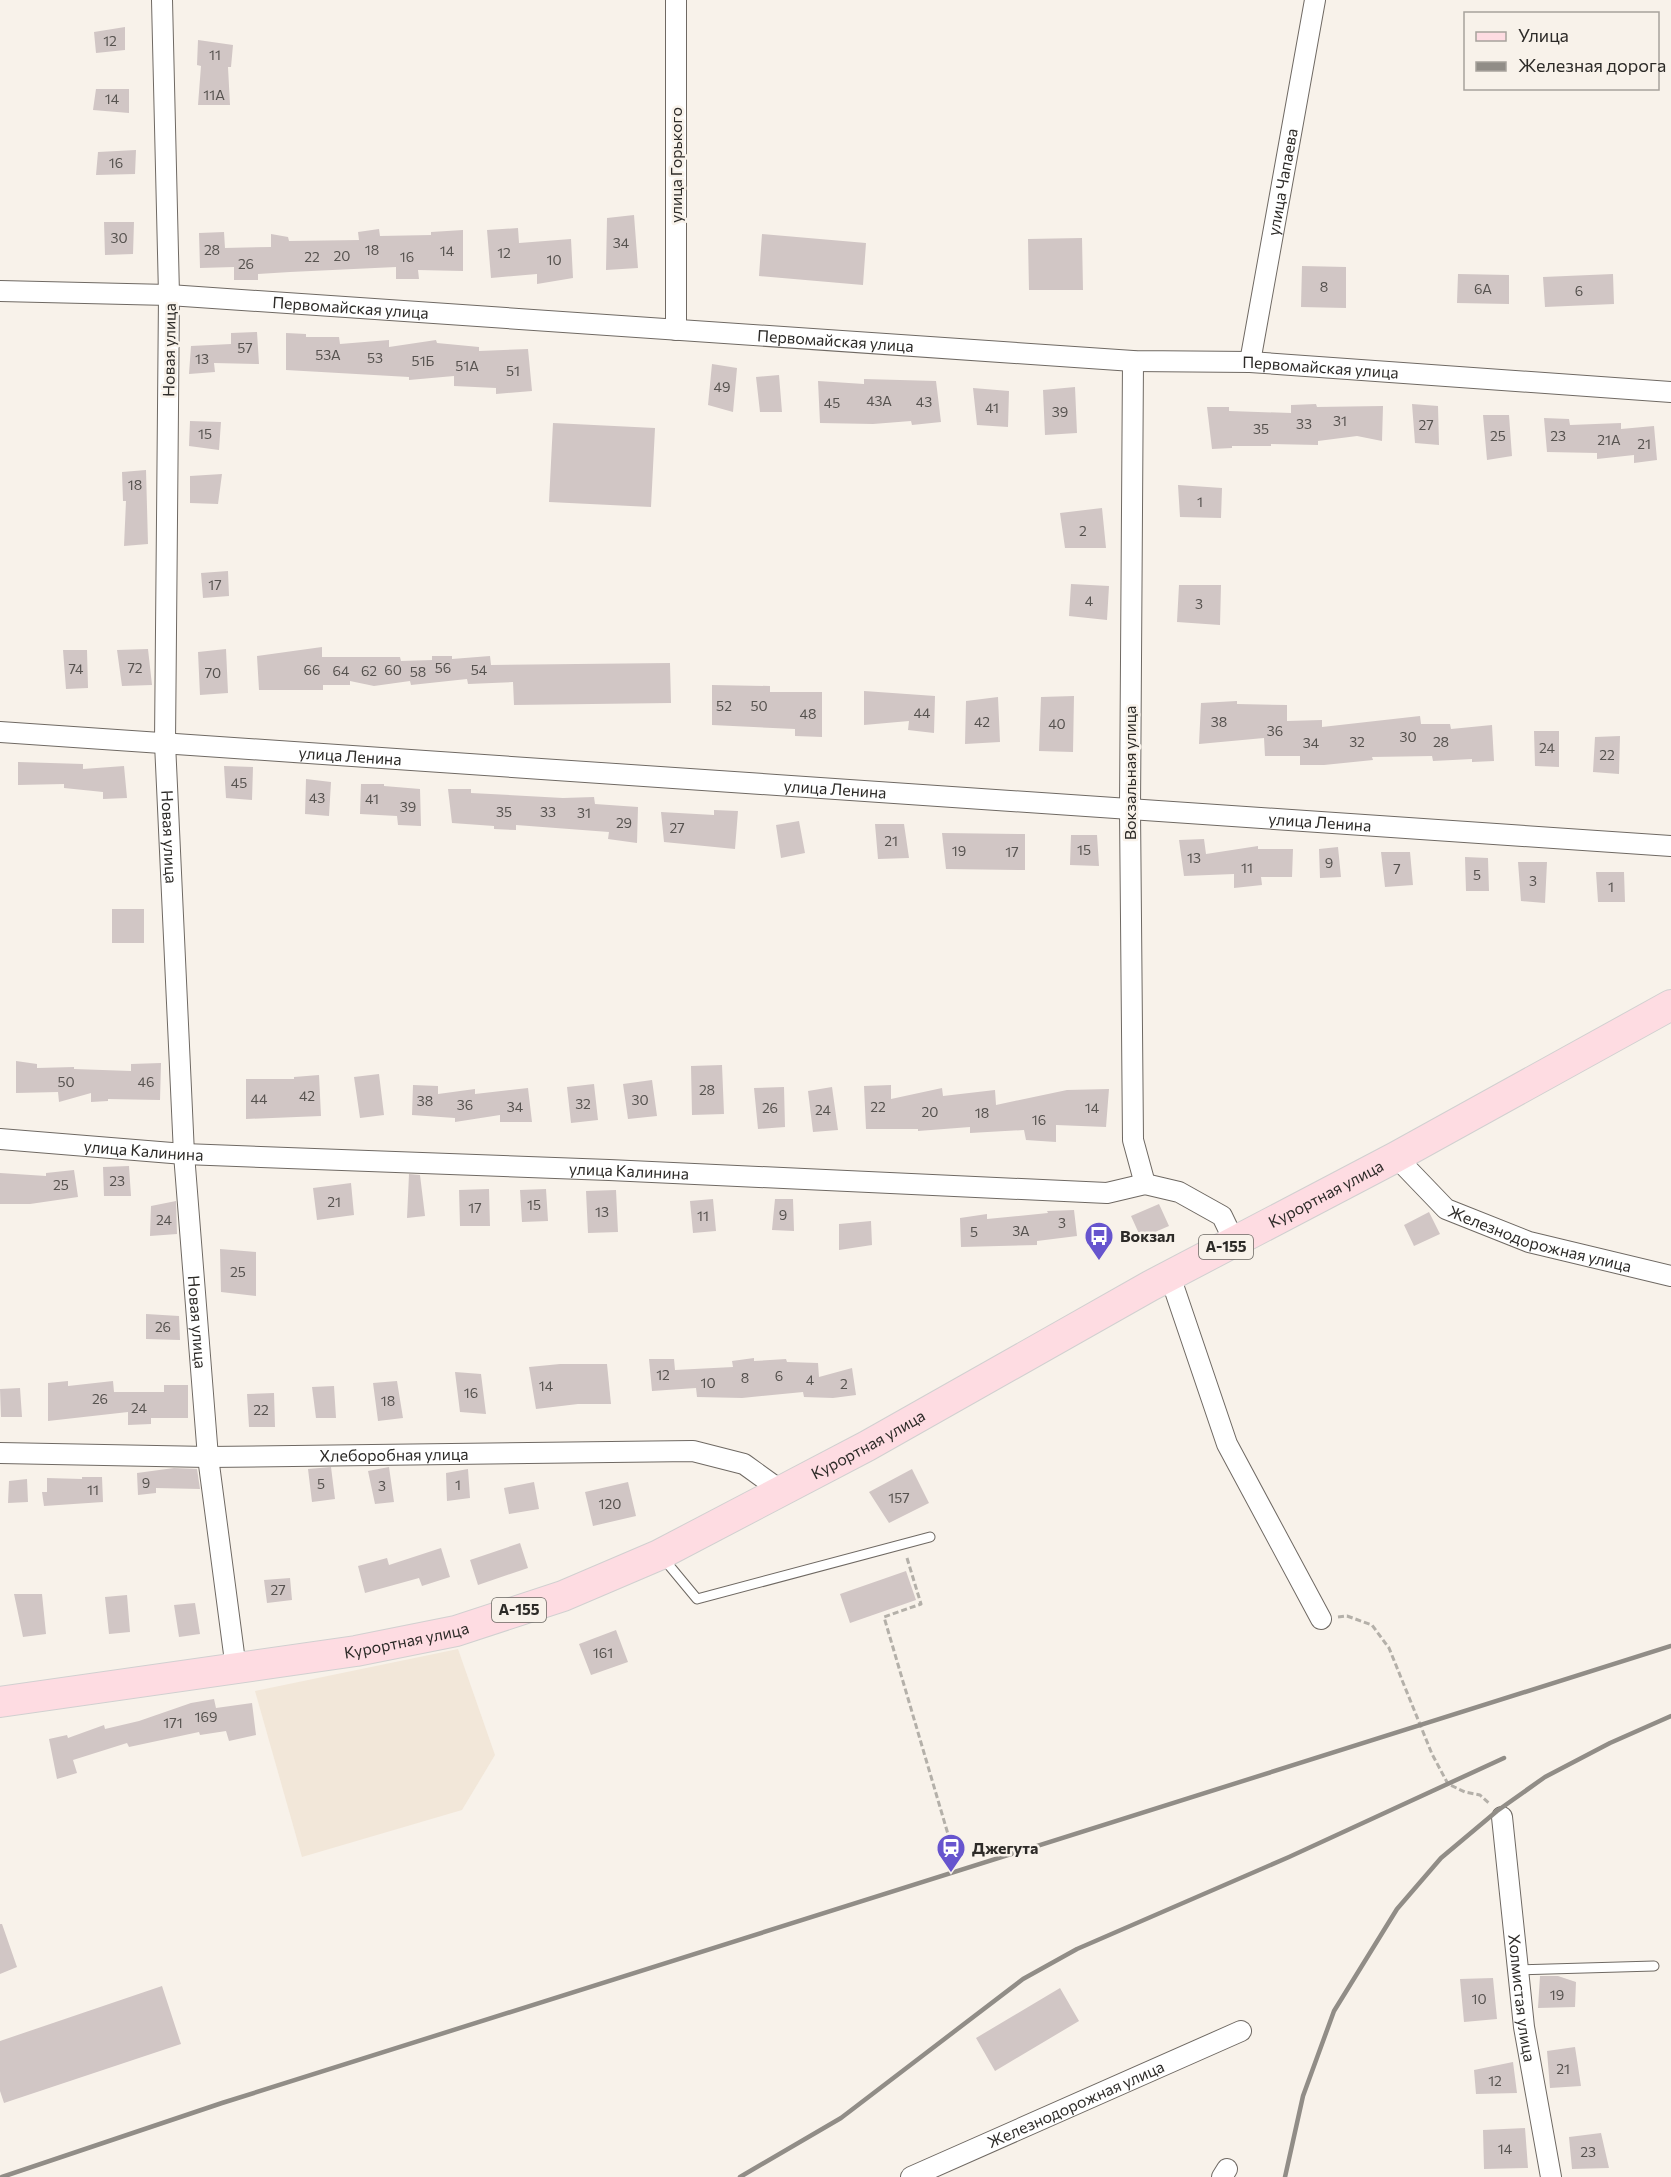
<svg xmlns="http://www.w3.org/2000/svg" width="1671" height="2177" font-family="Commissioner,sans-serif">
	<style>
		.built { fill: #f2e7d9 }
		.building { fill: #d1c6c5 }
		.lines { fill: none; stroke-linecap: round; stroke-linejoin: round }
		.lane-casing { stroke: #6f6963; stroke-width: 11 }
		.street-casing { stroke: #6f6963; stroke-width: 22 }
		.primary-casing { stroke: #d1d0d0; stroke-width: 32 }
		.path { stroke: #b4b0a9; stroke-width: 3; stroke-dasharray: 6 3; stroke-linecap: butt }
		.lane { stroke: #fff; stroke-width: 9 }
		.street { stroke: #fff; stroke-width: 20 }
		.primary { stroke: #fedce2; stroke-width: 30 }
		.rail { stroke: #918d87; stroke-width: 4.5 }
		.labels { text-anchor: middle; stroke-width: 5; stroke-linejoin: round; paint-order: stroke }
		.number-label { font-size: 14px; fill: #56524f }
		.shield { fill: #f8f2ea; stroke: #6a6762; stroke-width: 1.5 }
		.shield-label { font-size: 15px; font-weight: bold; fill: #2d2b28 }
		.street-label { font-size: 16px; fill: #2d2b28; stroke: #f8f2ea }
		.poi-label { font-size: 16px; font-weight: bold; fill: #2d2b28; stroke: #f8f2ea; text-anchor: start }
	</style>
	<rect width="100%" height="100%" fill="#f8f2ea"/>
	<path class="built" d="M458,1649l37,106 -33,55 -160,47 -47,-166z"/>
	<path class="building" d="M125,27v23l-29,3 -2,-21z
		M198,40l35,5 -2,22h-3l2,38h-32l3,-39 -4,-1z
		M96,89h33v24l-36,-3z
		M136,150l-1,24 -39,1 2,-23z
		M634,215l4,53 -32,2 1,-52z
		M104,222h30l-1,32 -28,1z
		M518,228l1,15 52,-4 2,39 -36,6v-10l-46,4 -4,-48z
		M379,229l1,7 51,-1v-3l32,-2v41l-45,-1 1,9h-23v-12l-106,5 -32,2v6h-24v-13l-34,1 -1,-35 25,-1 1,16 46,-1v-13l17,3 1,4 70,-1 -1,-8z
		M762,234l104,9 -3,42 -104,-9z
		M1082,238l1,52h-54l-1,-51z
		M1302,266l44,1v41l-45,-1z
		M1458,274l51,1v29l-52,-1z
		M1613,274l1,30 -69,3 -2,-30z
		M257,332l2,32 -45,-1 1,9 -26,2 2,-28 40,-2v-11z
		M286,333l20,1v3h33l1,7 49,-4v7l47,-7 1,3 42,4v4l49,-2 4,42 -36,3v-6l-42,-2v-10l-45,4v-3l-123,-7z
		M712,364l25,4 -4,44 -25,-7z
		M779,375l3,37h-22l-4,-35z
		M864,379l72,2 5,41 -29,3 -1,-4 -38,3 -53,-1 -2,-42 46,3z
		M1075,387l2,46 -32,2 -2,-45z
		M973,388l36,3 -1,36 -31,-2z
		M1316,404l1,3 66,-1 -1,35 -25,-5 -39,5v4l-47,-1v2h-39v2l-20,1 -5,-42h22v4l62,2v-8z
		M1412,404l26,2 1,39 -24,-2z
		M1483,415h26l3,41 -25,4z
		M1544,418l25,1 1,6 51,-2v6l33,-3 3,34 -23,3v-8l-37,4v-6l-50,-1z
		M190,421l31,1 -2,28 -30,-4z
		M553,423l102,5 -4,79 -102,-5z
		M146,470l2,74 -24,2 2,-45h-3l-1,-29z
		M222,474l-4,30 -28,-1v-27z
		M1178,485l44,3 -1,30 -41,-1z
		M1102,508l4,40h-41l-5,-35z
		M228,571l1,25 -26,2 -2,-25z
		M1071,584l38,2 -2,34 -38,-4z
		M1179,585h42l-1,40 -43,-3z
		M322,647v10h78l1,4 31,-1v-4h20v3l38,-3 1,9 179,-2 1,40 -157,2 -1,-23 -45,2 -1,-5 -56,6 -1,-4 -36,5 -24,-5v4h-27v5h-64l-2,-34z
		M148,649l4,36 -30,1 -5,-36z
		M226,649l2,44 -28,2 -2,-43z
		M63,650h24l1,38 -22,1z
		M712,685l58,1v6h52v45l-27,-1v-7l-83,-4z
		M864,691l71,5 -1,37 -26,-3 1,-9 -45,4z
		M1074,696l-1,56 -34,-1 2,-54z
		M998,697l2,45 -35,2 1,-43z
		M1237,701v3l50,1v16l35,-1v7l98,-11 1,8h29l1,5 41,-4 2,36 -22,1v-3l-39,2 -1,-5 -60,1 1,3 -49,5h-24v-9h-35l-1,-18 -65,6 2,-41z
		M1534,731h25v36l-24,-1z
		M1620,736l-1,38 -26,-2 2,-35z
		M18,762l65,2v5l41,-3 3,32 -24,1v-7l-39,-4v-4l-46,1z
		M224,766l29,1 -1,33 -26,-2z
		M306,779l25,3 -2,34 -24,-2z
		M361,784h23v2l36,3 1,37 -23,-1 -1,-9 -37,-2z
		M448,789h23v4l92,5 31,-1 1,7 43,3 -1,36 -29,-4 1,-7 -93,-7v5l-22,-1v-3l-42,-3z
		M714,810l24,1 -3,38 -71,-7 -3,-30 53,3z
		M799,821l6,32 -24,5 -5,-33z
		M875,824h29l5,34 -31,1z
		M942,833l83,1v36l-79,-1z
		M1071,835h26l2,31 -29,-1z
		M1204,839l2,15 52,-8v3h35l-1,28h-31l1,8 -28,3v-14l-50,2 -5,-36z
		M1338,847l3,30 -21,1 -1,-29z
		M1381,852h29l3,33 -28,2z
		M1465,857l23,1 1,33h-23z
		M1518,862h29l-2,41 -24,-2z
		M1596,872h28l1,30h-27z
		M112,909h32v34h-32z
		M16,1061l21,3v4l37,-1v2l57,2v-7l30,-1 -1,37 -52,-1v2l-17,1v-9l-32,9 -1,-10 -42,1z
		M722,1065l2,49 -32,1 -1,-49z
		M379,1074l5,41 -24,3 -6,-41z
		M319,1075l2,41 -75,3v-40h48v-2z
		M652,1080l5,36 -29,3 -5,-35z
		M594,1084l4,36 -27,3 -4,-36z
		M413,1085l25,1v8l37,-5v5l53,-6 4,34h-32v-7l-45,7v-4l-43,-3z
		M891,1085v14l51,-11 1,8 52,-6 1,15 71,-15 42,-1 -3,38 -50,-2v17l-30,-2 -2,-10 -54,3v-6l-52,4v-2h-52l-2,-43z
		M784,1087l1,40 -27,2 -4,-41z
		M832,1087l6,43 -25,2 -5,-41z
		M129,1166l2,30h-27l-1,-29z
		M74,1170l4,27 -48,7h-30v-31l46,3v-3z
		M409,1174l11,1 5,41 -18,2z
		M351,1183l3,32 -37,5 -4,-32z
		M489,1189l1,37h-30l-1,-36z
		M546,1189l2,32 -26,1 -2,-32z
		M616,1190l2,42 -30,1 -2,-42z
		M713,1199l3,32 -23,2 -3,-32z
		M775,1199h18l1,32 -22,-1z
		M176,1201l1,33 -27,2 1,-30z
		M1159,1204l10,22 -28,12 -10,-22z
		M1074,1210l3,26 -40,5v4l-76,2 -1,-29 27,-4v5l61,-6 -1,-2z
		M1429,1212l11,22 -26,12 -10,-21z
		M871,1221l1,24 -33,5v-26z
		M220,1249l36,3v44l-35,-4z
		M146,1314l33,2 1,24 -34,-1z
		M754,1358v3l32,-2 1,3 31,1 1,14 33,-9 4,27 -23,3 -29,-1 -1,-5 -61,6 -45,-1 -1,-9 -44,3 -3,-32h25l1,11 58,-3 -1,-6z
		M560,1364h47l4,40h-33l-42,5 -7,-42z
		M455,1372l26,2 5,40 -26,-2z
		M68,1381v5l45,-5 1,11h50v-7h24v33h-37v6l-23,1v-13l-80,9v-38z
		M397,1381l6,37 -25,3 -5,-38z
		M334,1386l2,32h-20l-4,-31z
		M20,1388l2,29h-21l-1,-28z
		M274,1393l1,34h-26l-2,-33z
		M331,1467l4,32 -23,3 -4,-33z
		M389,1467l5,35 -19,2 -7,-33z
		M174,1468l23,1 3,20 -44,-1v5l-18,2 -1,-22z
		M468,1469l2,29 -23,3 -1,-28z
		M912,1469l17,34 -40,20 -20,-31z
		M82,1477h20l1,25 -59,4 -2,-14h5v-14l35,1z
		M27,1479l1,23 -20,1 1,-22z
		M534,1482l5,27 -30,5 -5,-26z
		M628,1482l8,34 -43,10 -8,-34z
		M520,1543l8,25 -50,17 -8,-25z
		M441,1548l9,29 -28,9 -3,-8 -54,15 -7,-27 29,-8 2,7z
		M906,1571l10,29 -66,23 -10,-29z
		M290,1578l2,22 -25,3 -3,-23z
		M14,1594h28l4,40 -23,3z
		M127,1595l3,37 -21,2 -4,-37z
		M195,1603l5,31 -21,3 -5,-32z
		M616,1630l12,32 -37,13 -12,-31z
		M214,1699l2,9 36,-5 4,32 -27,6 -3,-10 -26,4 -1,-3 -70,15 -2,-4 -54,17 4,13 -20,6 -8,-40 18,-4 1,3 36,-13 1,4 34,-8 52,-18z
		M0,1924h2l15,43 -17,7z
		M1540,1976h18l18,6 -1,25 -37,1z
		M1493,1978l4,41 -33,3 -4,-43z
		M162,1986l19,58 -177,59 -4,-12v-50z
		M1060,1988l19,33 -84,50 -19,-33z
		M1575,2047l6,39 -31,2 -3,-37z
		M1513,2062l4,31 -41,1 -2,-24z
		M1525,2128l3,40 -44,1 -1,-39z
		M1601,2133l8,35 -37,1 -3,-32z"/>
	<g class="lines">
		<g class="lane-casing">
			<path id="lane" d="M663,1558l34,41 233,-62
				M1518,1970l136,-4"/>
		</g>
		<g class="street-casing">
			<g id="street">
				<path id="s1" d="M162,0l7,295 -4,448 19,411 24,303 28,212"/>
				<path id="s2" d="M0,291l169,4 964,66 117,1 421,30"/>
				<path d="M676,330v-330"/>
				<path d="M1133,361l-3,449 3,330 12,44"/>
				<path id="s3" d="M1250,362l65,-362"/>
				<path id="s4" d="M0,732l1671,114"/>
				<path id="s5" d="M0,1139l184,15 425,16 498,23 38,-9 34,8 43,24 13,27"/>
				<path id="s6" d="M1396,1157l50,52 83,33 142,34"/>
				<path d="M1170,1276l57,168 94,175"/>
				<path id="s7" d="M0,1453l208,4 485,-6 51,13 36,26"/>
				<path id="s8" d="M1502,1817l22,210 27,150"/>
				<path id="s9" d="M911,2177l330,-146"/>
				<path d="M1222,2177l5,-8"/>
			</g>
		</g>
		<g class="primary-casing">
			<g id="primary">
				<path id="s10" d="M0,1702l356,-51 100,-20 107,-35 96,-41 208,-109 283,-160 246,-129 275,-152"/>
			</g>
		</g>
		<path class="path" d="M907,1558l14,46 -37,13 66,224
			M1338,1617l9,-1 25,9 17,23 43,106 16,30 17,8 15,3 10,9"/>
		<use href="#lane" class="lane"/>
		<use href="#street" class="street"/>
		<use href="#primary" class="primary"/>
		<path class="rail" d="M2,2177l220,-74 1449,-457
			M740,2177l101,-59 182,-139 54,-30 212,-92 215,-99
			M1285,2177l18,-81 31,-85 63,-102 44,-51 56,-47 48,-34 65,-34 61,-27"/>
	</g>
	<defs>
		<g id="bus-pin" transform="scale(1.5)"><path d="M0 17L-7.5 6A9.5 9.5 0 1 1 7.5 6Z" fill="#6755ce" stroke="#f8f2ea"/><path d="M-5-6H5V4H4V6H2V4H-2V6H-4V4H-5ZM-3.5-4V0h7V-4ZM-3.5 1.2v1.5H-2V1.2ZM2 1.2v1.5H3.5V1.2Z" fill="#fff"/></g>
		<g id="station-pin" transform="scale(1.5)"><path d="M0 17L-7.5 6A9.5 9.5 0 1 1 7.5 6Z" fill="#6755ce" stroke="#f8f2ea"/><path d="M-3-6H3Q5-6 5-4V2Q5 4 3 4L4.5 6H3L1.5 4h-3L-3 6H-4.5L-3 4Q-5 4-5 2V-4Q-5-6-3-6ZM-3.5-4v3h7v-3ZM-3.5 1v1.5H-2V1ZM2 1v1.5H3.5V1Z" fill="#fff"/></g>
	</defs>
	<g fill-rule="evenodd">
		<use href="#bus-pin" x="1099" y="1236"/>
		<use href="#station-pin" x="951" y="1848"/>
	</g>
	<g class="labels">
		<g class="number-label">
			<text x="110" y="46">12</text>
			<text x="215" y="60">11</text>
			<text x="214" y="100">11А</text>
			<text x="112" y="104">14</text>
			<text x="116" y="168">16</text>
			<text x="119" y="243">30</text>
			<text x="621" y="248">34</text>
			<text x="212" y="255">28</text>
			<text x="372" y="255">18</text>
			<text x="447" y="256">14</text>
			<text x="504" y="258">12</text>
			<text x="342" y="261">20</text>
			<text x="312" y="262">22</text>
			<text x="407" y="262">16</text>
			<text x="554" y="265">10</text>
			<text x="246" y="269">26</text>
			<text x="1324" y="292">8</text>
			<text x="1483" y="294">6А</text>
			<text x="1579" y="296">6</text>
			<text x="245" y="353">57</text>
			<text x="328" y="360">53А</text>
			<text x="375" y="363">53</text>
			<text x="202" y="364">13</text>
			<text x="423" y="366">51Б</text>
			<text x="467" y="371">51А</text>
			<text x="513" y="376">51</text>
			<text x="722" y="392">49</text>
			<text x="879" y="406">43А</text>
			<text x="924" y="407">43</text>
			<text x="832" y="408">45</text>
			<text x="992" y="413">41</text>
			<text x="1060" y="417">39</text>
			<text x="1340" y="426">31</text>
			<text x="1304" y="429">33</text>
			<text x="1426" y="430">27</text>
			<text x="1261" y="434">35</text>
			<text x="205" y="439">15</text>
			<text x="1498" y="441">25</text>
			<text x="1558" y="441">23</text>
			<text x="1609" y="445">21А</text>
			<text x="1644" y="449">21</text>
			<text x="135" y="490">18</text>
			<text x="1200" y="507">1</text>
			<text x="1083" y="536">2</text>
			<text x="215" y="590">17</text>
			<text x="1089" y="606">4</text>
			<text x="1199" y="609">3</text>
			<text x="135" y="673">72</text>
			<text x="443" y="673">56</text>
			<text x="76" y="674">74</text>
			<text x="312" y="675">66</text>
			<text x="393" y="675">60</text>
			<text x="479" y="675">54</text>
			<text x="341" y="676">64</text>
			<text x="369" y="676">62</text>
			<text x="418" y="677">58</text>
			<text x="213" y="678">70</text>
			<text x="724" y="711">52</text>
			<text x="759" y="711">50</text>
			<text x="922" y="718">44</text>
			<text x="808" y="719">48</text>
			<text x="982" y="727">42</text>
			<text x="1219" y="727">38</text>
			<text x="1057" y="729">40</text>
			<text x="1275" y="736">36</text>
			<text x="1408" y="742">30</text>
			<text x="1357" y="747">32</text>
			<text x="1441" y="747">28</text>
			<text x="1311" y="748">34</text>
			<text x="1547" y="753">24</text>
			<text x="1607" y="760">22</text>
			<text x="239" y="788">45</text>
			<text x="317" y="803">43</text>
			<text x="372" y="804">41</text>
			<text x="408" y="812">39</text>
			<text x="504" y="817">35</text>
			<text x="548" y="817">33</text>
			<text x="584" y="818">31</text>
			<text x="624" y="828">29</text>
			<text x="677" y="833">27</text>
			<text x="891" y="846">21</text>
			<text x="1084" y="855">15</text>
			<text x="959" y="856">19</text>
			<text x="1012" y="857">17</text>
			<text x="1194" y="863">13</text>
			<text x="1329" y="868">9</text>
			<text x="1247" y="873">11</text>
			<text x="1397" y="874">7</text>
			<text x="1477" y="880">5</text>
			<text x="1533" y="886">3</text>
			<text x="1611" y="892">1</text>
			<text x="66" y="1087">50</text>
			<text x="146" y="1087">46</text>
			<text x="707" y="1095">28</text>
			<text x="307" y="1101">42</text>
			<text x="259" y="1104">44</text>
			<text x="640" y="1105">30</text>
			<text x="425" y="1106">38</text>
			<text x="583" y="1109">32</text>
			<text x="465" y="1110">36</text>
			<text x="515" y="1112">34</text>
			<text x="878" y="1112">22</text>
			<text x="770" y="1113">26</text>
			<text x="1092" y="1113">14</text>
			<text x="823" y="1115">24</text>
			<text x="930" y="1117">20</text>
			<text x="982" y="1118">18</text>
			<text x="1039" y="1125">16</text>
			<text x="117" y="1186">23</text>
			<text x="61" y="1190">25</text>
			<text x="334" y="1207">21</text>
			<text x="534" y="1210">15</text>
			<text x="475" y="1213">17</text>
			<text x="602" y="1217">13</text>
			<text x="783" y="1220">9</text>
			<text x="703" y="1221">11</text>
			<text x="164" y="1225">24</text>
			<text x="1062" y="1228">3</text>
			<text x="1021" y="1236">3А</text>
			<text x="974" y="1237">5</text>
			<text x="238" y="1277">25</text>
			<text x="163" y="1332">26</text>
			<text x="663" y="1380">12</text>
			<text x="779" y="1381">6</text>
			<text x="745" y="1383">8</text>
			<text x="810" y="1385">4</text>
			<text x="708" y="1388">10</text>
			<text x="844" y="1389">2</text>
			<text x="546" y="1391">14</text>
			<text x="471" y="1398">16</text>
			<text x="100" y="1404">26</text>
			<text x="388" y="1406">18</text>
			<text x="139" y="1413">24</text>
			<text x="261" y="1415">22</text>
			<text x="146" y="1488">9</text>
			<text x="321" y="1489">5</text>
			<text x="458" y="1490">1</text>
			<text x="382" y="1491">3</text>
			<text x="93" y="1495">11</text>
			<text x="899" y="1503">157</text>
			<text x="610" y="1509">120</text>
			<text x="278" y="1595">27</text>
			<text x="603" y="1658">161</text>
			<text x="206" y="1722">169</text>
			<text x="173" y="1728">171</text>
			<text x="1557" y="2000">19</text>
			<text x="1479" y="2004">10</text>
			<text x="1563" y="2074">21</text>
			<text x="1495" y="2086">12</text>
			<text x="1505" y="2154">14</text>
			<text x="1588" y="2157">23</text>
		</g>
		<g class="shield">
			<rect x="1199" y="1235" width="54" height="24" rx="4.5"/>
			<rect x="492" y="1598" width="54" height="24" rx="4.5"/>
		</g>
		<g class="shield-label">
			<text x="1226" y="1252">А-155</text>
			<text x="519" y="1615">А-155</text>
		</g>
		<g class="street-label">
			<text transform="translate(676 165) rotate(-90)" y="6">улица Горького</text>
			<text dy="6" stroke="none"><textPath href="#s3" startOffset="183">улица Чапаева</textPath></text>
			<text dy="6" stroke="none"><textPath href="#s2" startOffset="351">Первомайская улица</textPath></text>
			<text dy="6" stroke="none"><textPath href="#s2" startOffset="837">Первомайская улица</textPath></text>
			<text transform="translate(169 350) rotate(-89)" y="6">Новая улица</text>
			<text dy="6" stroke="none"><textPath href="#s2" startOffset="1323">Первомайская улица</textPath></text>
			<text dy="6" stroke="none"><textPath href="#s4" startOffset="351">улица Ленина</textPath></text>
			<text transform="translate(1130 773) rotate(-90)" y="6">Вокзальная улица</text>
			<text dy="6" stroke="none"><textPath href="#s4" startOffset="837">улица Ленина</textPath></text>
			<text dy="6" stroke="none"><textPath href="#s4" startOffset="1323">улица Ленина</textPath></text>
			<text dy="6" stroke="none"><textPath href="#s1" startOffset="837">Новая улица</textPath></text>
			<text dy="6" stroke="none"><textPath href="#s5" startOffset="144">улица Калинина</textPath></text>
			<text dy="6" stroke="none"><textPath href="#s5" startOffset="630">улица Калинина</textPath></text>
			<text dy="6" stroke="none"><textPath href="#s10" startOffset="1437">Курортная улица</textPath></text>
			<text dy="6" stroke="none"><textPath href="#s6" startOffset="171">Железнодорожная улица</textPath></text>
			<text dy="6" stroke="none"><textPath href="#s1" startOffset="1323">Новая улица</textPath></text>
			<text dy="6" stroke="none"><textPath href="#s10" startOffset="915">Курортная улица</textPath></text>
			<text dy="6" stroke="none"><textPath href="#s7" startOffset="394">Хлеборобная улица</textPath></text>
			<text dy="6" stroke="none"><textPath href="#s10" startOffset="411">Курортная улица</textPath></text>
			<text dy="6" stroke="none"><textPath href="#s8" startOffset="182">Холмистая улица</textPath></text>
			<text dy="6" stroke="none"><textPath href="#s9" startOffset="180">Железнодорожная улица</textPath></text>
		</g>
		<g class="poi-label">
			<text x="1120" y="1242">Вокзал</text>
			<text x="972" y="1854">Джегута</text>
		</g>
	</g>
	<rect x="1464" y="12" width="195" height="78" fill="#f8f2ea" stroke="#a7a29c" stroke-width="1.5"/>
	<rect x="1476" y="32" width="30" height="9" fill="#fedce2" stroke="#a7a29c" stroke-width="1.5"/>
	<text x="1518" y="42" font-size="18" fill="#2d2b28">Улица</text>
	<rect x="1476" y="62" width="30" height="9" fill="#918d87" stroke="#a7a29c" stroke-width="1.5"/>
	<text x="1518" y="72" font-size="18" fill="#2d2b28">Железная дорога</text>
</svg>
